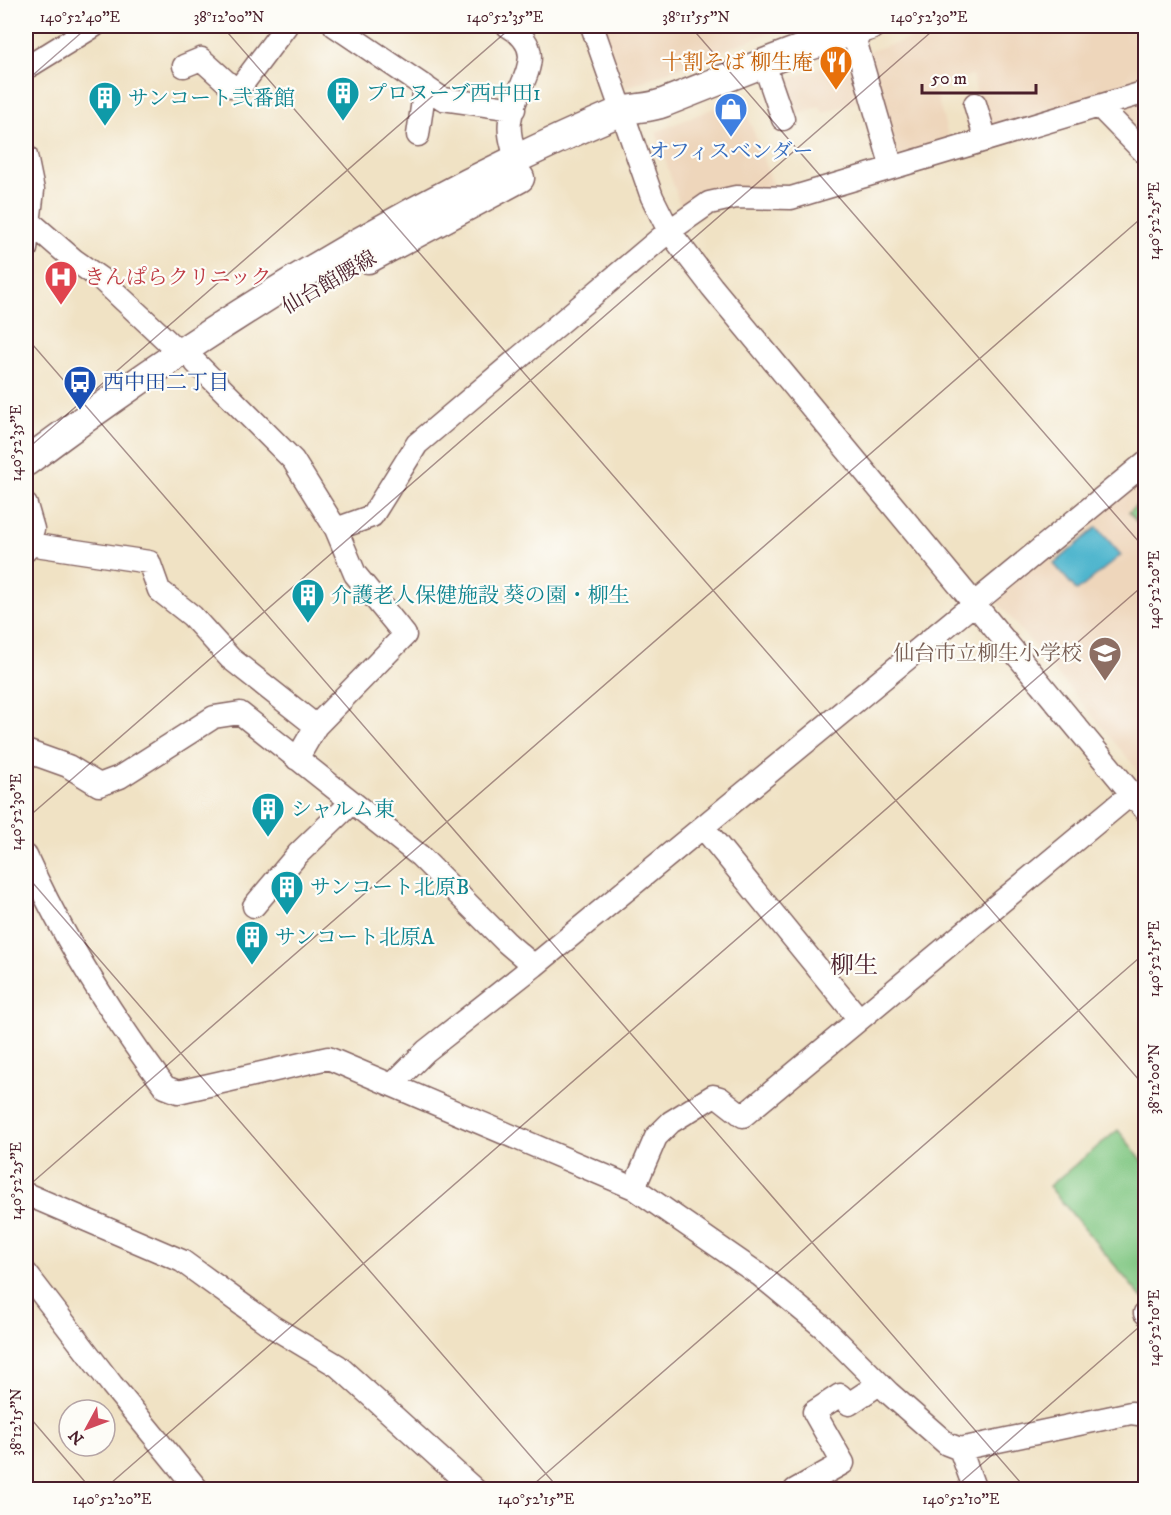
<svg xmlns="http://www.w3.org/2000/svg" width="1171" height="1515" font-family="'IM FELL DW Pica','Noto Serif JP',serif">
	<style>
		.built { fill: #eed6bb }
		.green { fill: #7fc681; stroke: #647256; stroke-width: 1.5 }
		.water { fill: #4fb6ce; stroke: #4c6a7c; stroke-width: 1.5 }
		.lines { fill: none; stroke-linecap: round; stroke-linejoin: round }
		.minor-casing { stroke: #846361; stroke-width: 25 }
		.major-casing { stroke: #846361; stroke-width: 31 }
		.minor { stroke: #fff; stroke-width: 22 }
		.major { stroke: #fff; stroke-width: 28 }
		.ticks { fill: none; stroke: #4a1f2b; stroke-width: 1.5; stroke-opacity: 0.45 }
		.labels { text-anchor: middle; stroke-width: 4.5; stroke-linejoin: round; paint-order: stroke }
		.food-label { font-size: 21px; fill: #c56008; stroke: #fdfcf7; text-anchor: end }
		.culture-label { font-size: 21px; fill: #0d838f; stroke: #fdfcf7; text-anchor: start }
		.shop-label { font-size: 21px; fill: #366cbe; stroke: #fdfcf7 }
		.health-label { font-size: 21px; fill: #be3a42; stroke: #fdfcf7; text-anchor: start }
		.street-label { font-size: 21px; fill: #4a1f2b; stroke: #fdfcf7 }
		.transit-label { font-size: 21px; fill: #164399; stroke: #fdfcf7; text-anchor: start }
		.education-label { font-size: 21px; fill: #785e54; stroke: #fdfcf7; text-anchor: end }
		.quarter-label { font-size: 24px; fill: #4a1f2b; stroke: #fdfcf7 }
		.neatline { fill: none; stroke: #4a1f2b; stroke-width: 2 }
		.ticks-label { font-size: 15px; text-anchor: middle; fill: #4a1f2b }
	</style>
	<rect width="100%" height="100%" fill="#fdfcf7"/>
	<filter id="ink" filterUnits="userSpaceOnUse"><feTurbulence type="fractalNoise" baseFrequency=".0167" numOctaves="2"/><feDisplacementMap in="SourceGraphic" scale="12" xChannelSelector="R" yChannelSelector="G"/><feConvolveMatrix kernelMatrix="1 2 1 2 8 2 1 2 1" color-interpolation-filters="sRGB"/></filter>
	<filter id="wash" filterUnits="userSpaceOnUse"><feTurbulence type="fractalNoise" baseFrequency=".008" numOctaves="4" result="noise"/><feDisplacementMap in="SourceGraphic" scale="24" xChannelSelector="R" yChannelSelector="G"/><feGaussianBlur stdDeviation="1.35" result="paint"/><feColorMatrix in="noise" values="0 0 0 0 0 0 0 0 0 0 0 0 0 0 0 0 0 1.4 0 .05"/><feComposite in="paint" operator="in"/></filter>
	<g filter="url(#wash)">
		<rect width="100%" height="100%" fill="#f0e2c4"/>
		<path class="built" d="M601,26h183l1,1 -160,61z
			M951,26h194v58l-158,48 -15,-57 -38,11 16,56 -49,15 -7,-4 -27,-101z
			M851,56l15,43 -43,14 -3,-7 -32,12 -11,-34z
			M741,97l33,91 -92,23 -26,-79z
			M1145,100v44l-29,-31z
			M1145,472v317l-10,-22 -142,-170z"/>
		<path class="green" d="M1145,498v35l-16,-21z
			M1118,1130l27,34 1,132 -4,2 -93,-112z"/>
		<path class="water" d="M1097,527l24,28 -44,36 -23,-27z"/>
	</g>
	<g filter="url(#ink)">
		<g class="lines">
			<g class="minor-casing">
				<path id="minor" d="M335,26l108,73 71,10
					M508,26c46,27 6,59 2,95 -2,13 3,26 6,38
					M592,26l60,171 17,34 43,56 434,524
					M851,26l41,142
					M764,64l19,55
					M184,66l17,-7 30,27h10l45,-60
					M26,68l68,-42
					M975,104l11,36
					M1099,106l47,48
					M418,135l7,-49
					M26,156l7,34 -7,59
					M29,221l45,39 27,19 79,74
					M196,363l97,97 43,69
					M26,505l7,24 -7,21
					M29,544l120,18 10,28 33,26 38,42 86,68
					M26,751l42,15 31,19 21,-8 94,-60 26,-4 180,143 87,87 27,23
					M297,759l19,-33 89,-91 -50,-61 -19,-45 36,-13 45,-72 252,-213 40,-28 27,-6 55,1 355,-106
					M703,827l156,192
					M26,856c37,82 85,159 139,231l13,5 150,-34 306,130 127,88 62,51 66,66 58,51 13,5 171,-36 15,2
					M254,906l44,-52 54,-52
					M392,1085l34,-34 108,-85 612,-504
					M634,1188l22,-51 15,-15 42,-26 7,2 23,18 388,-322
					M26,1194l156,67 91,66 65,39 137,124
					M26,1273l86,112 86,105
					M1145,1313l1,1
					M960,1449l15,41
					M795,1490l48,-27 -29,-51 26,-17 9,9 30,-20"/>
			</g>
			<g class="major-casing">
				<path id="major" d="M368,259l152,-81
					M26,462c183,-137 380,-259 591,-349 14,-6 31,-4 46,-10 69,-27 137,-56 207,-77"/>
			</g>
			<use href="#minor" class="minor"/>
			<use href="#major" class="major"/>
		</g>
	</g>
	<path class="ticks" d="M222,26l924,1062M690,26l456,524M26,81l63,-55M26,337l1001,1153M26,450l487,-424M26,819l912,-793M26,875l534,615M26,1188l1120,-974M26,1413l66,77M103,1490l1043,-907M527,1490l619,-538M952,1490l194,-169"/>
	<defs>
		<g id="restaurant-pin" transform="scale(1.725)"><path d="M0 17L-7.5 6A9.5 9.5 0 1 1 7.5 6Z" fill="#e8710a" stroke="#fdfcf7"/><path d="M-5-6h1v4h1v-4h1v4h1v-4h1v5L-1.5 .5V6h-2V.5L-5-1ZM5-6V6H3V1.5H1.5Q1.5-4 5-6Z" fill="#fff"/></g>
		<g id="building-pin" transform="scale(1.725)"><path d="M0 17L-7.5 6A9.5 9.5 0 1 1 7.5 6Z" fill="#0f9aa8" stroke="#fdfcf7"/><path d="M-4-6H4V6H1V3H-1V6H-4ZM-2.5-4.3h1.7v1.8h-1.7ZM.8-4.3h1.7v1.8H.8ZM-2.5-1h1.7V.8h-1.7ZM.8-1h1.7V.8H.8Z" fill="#fff"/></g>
		<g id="shop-pin" transform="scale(1.725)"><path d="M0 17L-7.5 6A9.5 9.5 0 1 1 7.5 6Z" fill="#3f7fe0" stroke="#fdfcf7"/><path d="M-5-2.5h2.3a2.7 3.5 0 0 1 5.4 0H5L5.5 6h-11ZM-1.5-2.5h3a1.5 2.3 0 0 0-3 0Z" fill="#fff"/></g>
		<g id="hospital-pin" transform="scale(1.725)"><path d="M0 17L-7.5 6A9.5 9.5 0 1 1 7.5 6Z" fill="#e0444e" stroke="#fdfcf7"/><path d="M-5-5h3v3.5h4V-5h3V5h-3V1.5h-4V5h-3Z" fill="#fff"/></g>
		<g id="bus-pin" transform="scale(1.725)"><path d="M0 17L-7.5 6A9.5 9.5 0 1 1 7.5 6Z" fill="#1a4fb4" stroke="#fdfcf7"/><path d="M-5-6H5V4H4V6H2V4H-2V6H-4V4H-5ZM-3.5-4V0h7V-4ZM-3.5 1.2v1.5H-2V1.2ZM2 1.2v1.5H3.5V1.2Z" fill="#fff"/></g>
		<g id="school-pin" transform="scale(1.725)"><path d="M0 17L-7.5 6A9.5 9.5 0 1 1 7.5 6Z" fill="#8d6e63" stroke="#fdfcf7"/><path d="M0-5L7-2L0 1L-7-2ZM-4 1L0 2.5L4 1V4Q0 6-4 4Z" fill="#fff"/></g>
	</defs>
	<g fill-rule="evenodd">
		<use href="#restaurant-pin" x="836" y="62"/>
		<use href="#building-pin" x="343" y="93"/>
		<use href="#building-pin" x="105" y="98"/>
		<use href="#shop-pin" x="731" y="109"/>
		<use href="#hospital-pin" x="61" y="277"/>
		<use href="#bus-pin" x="80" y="382"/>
		<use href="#building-pin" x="308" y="595"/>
		<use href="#school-pin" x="1105" y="653"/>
		<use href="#building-pin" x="268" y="809"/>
		<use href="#building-pin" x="287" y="887"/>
		<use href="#building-pin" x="252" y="937"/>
	</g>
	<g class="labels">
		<g class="food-label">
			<text x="813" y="69">十割そば 柳生庵</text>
		</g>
		<g class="culture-label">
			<text x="366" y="100">プロヌーブ西中田1</text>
			<text x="128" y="105">サンコート弐番館</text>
			<text x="331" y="602">介護老人保健施設 葵の園・柳生</text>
			<text x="291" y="816">シャルム東</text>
			<text x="310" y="894">サンコート北原B</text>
			<text x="275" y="944">サンコート北原A</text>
		</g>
		<g class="shop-label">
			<text x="731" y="158">オフィスベンダー</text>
		</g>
		<g class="health-label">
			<text x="84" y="284">きんぱらクリニック</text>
		</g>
		<g class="street-label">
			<text transform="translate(329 282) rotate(-30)" y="7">仙台館腰線</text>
		</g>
		<g class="transit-label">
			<text x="103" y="389">西中田二丁目</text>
		</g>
		<g class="education-label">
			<text x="1082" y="660">仙台市立柳生小学校</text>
		</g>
		<g class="quarter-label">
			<text x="854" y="973">柳生</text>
		</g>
	</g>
	<rect width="1171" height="1515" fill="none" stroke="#fdfcf7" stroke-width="66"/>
	<g transform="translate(87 1428) rotate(229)"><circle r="28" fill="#fdfcf7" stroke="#b5a4a5" stroke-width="1.5"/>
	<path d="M0-4.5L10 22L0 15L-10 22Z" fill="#d1495b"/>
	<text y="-9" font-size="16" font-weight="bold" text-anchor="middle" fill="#4a1f2b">N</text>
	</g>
	<path d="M922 84v9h114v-9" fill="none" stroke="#4a1f2b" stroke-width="3"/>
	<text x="931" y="84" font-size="18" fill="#4a1f2b" stroke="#fdfcf7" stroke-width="4.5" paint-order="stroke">50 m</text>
	<rect x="33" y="33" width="1105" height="1449" class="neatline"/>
	<g class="ticks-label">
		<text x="80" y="22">140°52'40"E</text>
		<text x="229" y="22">38°12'00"N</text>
		<text x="505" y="22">140°52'35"E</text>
		<text x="696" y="22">38°11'55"N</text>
		<text x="929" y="22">140°52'30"E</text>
		<text transform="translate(1154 221) rotate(-90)" y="5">140°52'25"E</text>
		<text transform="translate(16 443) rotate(-90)" y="5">140°52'35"E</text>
		<text transform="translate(1154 590) rotate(-90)" y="5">140°52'20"E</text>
		<text transform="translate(16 812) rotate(-90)" y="5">140°52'30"E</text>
		<text transform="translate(1154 959) rotate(-90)" y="5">140°52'15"E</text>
		<text transform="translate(1154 1079) rotate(-90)" y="5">38°12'00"N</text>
		<text transform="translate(16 1181) rotate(-90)" y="5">140°52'25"E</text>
		<text transform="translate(1154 1328) rotate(-90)" y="5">140°52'10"E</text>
		<text transform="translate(16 1422) rotate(-90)" y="5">38°12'15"N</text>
		<text x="112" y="1504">140°52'20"E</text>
		<text x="536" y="1504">140°52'15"E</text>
		<text x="961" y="1504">140°52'10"E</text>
	</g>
</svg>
